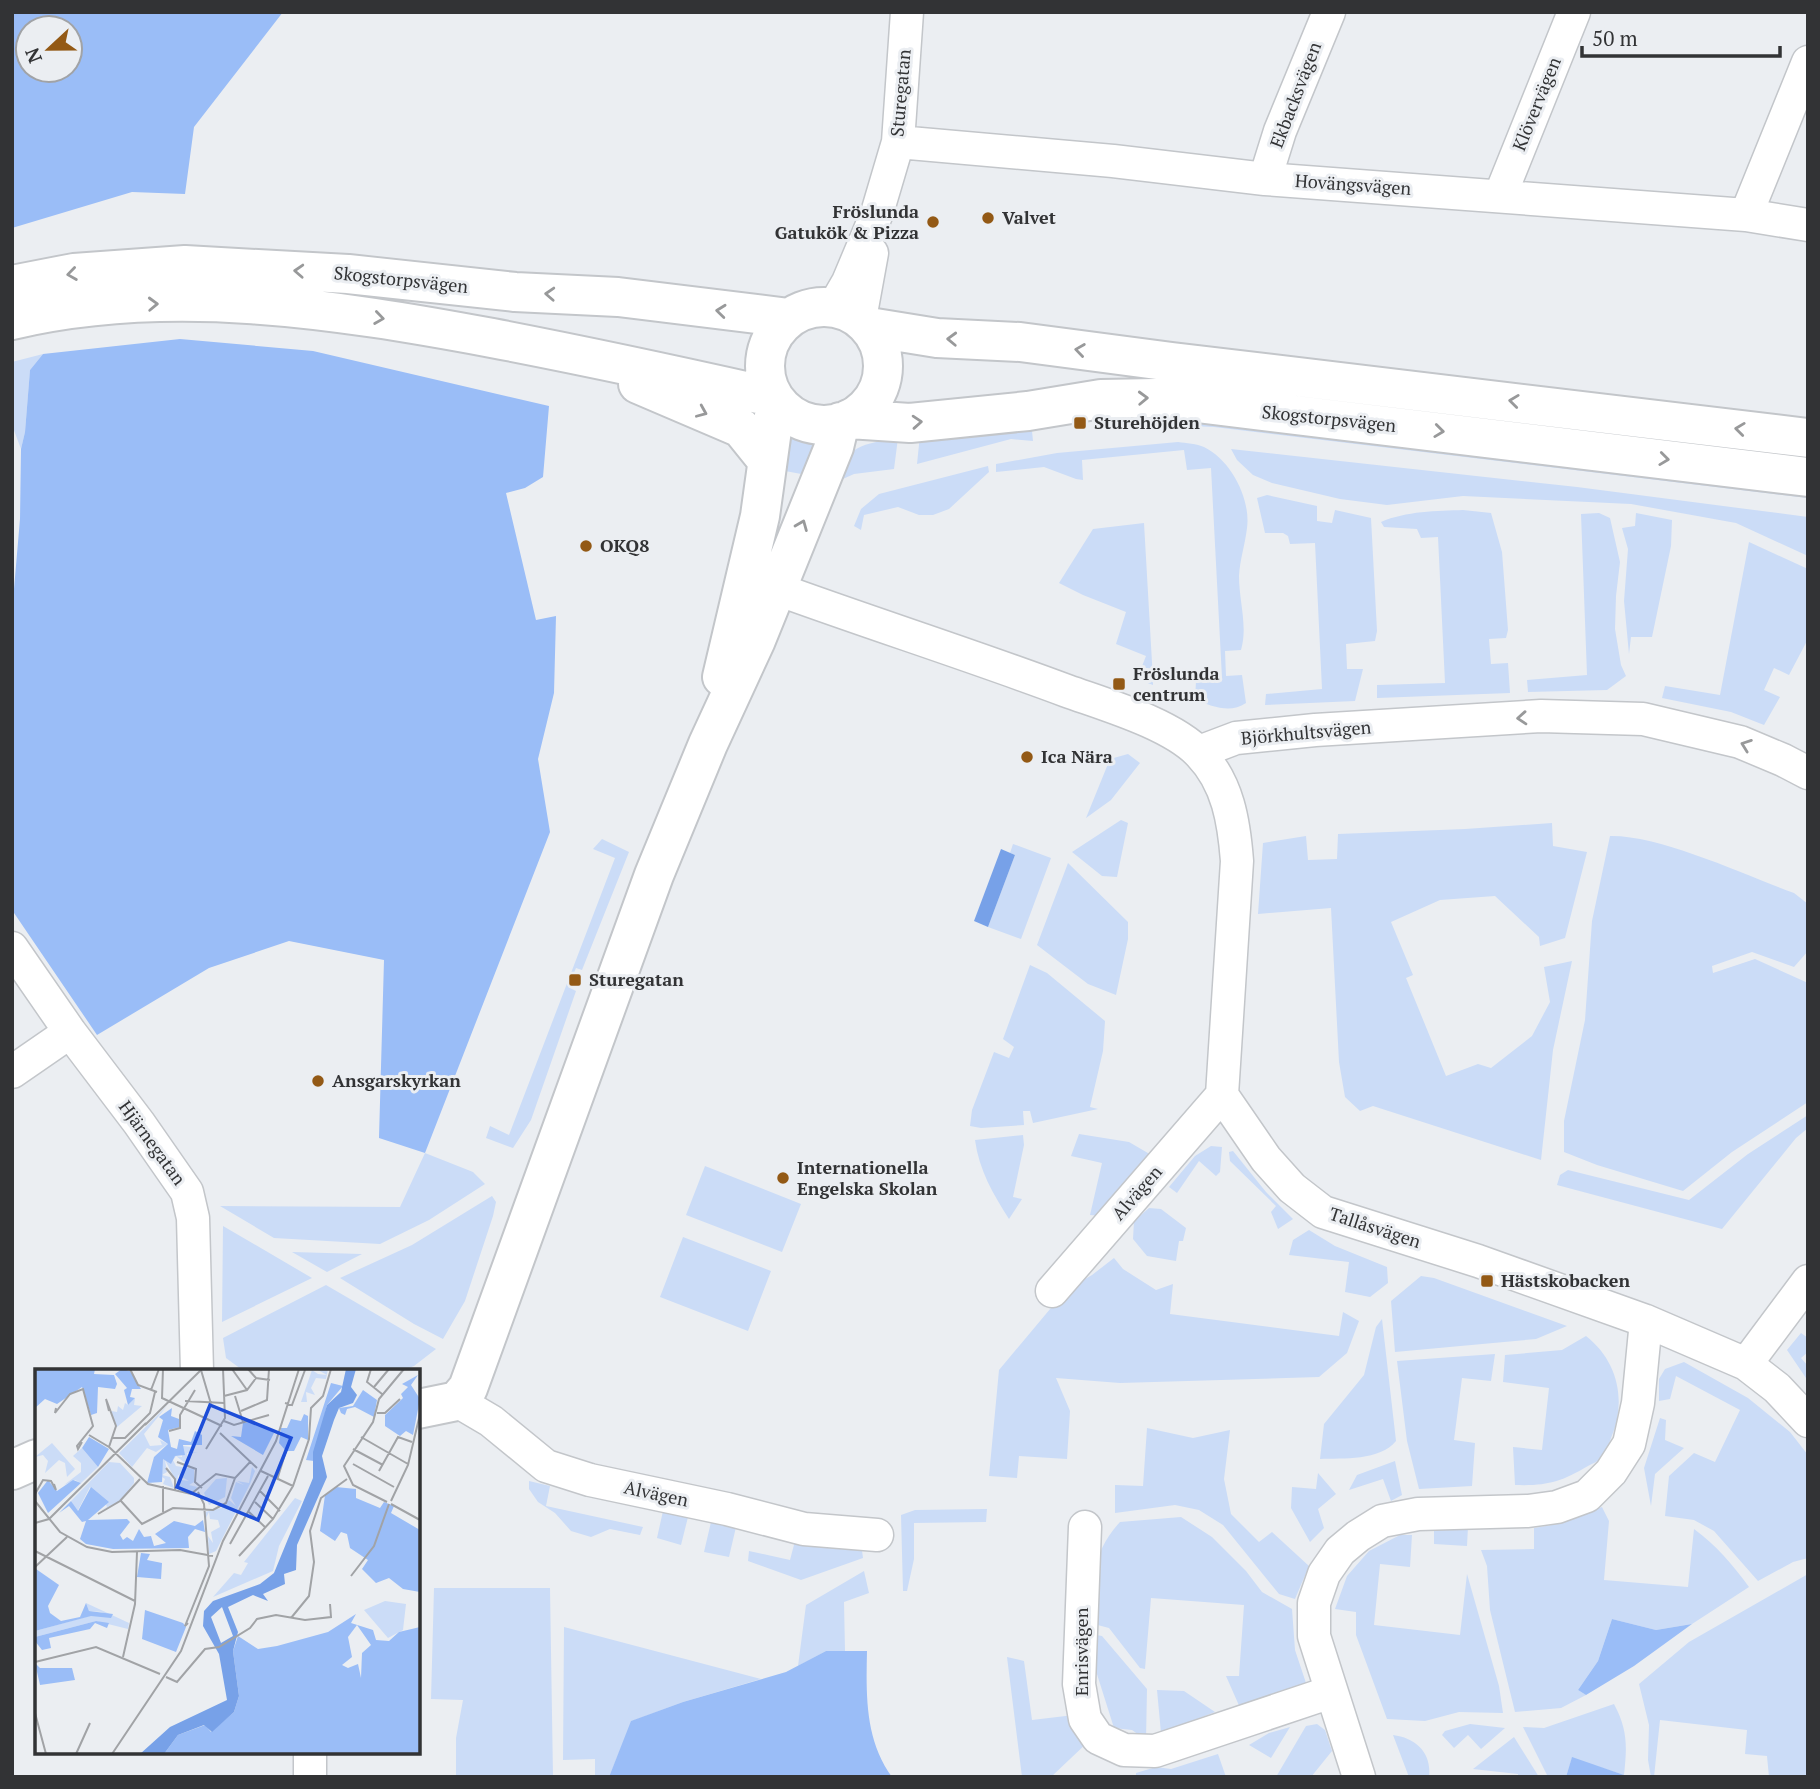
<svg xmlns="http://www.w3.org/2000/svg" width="1820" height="1789" font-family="'PT Serif',serif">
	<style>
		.green { fill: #cbdcf7 }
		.forest { fill: #9abdf7; fill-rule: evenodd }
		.water { fill: #77a1e8 }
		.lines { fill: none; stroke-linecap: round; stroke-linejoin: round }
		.street-casing { stroke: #c3c6ca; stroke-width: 35 }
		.secondary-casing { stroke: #c3c6ca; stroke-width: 42 }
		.street { stroke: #fff; stroke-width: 32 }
		.secondary { stroke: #fff; stroke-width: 38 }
		.oneway { stroke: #98999a }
		.poi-dot { fill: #935915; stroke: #ebeef2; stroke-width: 2.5 }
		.labels { text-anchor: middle; stroke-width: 6; stroke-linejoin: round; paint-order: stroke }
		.street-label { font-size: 18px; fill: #323335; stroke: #ebeef2 }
		.poi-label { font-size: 18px; font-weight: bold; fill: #323335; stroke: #ebeef2; text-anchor: start }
		.inset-road { fill: none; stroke: #a1a3a6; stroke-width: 2 }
		.view { fill: #1d4ed8; fill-opacity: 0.15; stroke: #1d4ed8; stroke-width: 3.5 }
		.inset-edge { fill: none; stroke: #323335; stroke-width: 3.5 }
	</style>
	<rect width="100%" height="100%" fill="#ebeef2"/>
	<path class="green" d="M43,354l-13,16 -5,62 -4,17 -9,-24v-63z
		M1202,419l606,73v6l-594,-71 -48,-2 -58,1 -1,-6z
		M1015,431h17l1,10 -22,-2 -94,25 3,-29z
		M785,435l13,6 16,4 3,32 -37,-7z
		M898,438l-4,31 -40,5 -18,8c8,-37 28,-38 62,-44z
		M1178,442c8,1 19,2 26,5 27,13 47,52 43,81 -2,17 -7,31 -8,48 0,25 9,50 2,74l-16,1 1,25 16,-1 4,28c-16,11 -34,3 -51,-3l1,-19 26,-3 -11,-210 -24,2 -3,-20 -102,10 1,20 -7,-1 -32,-12 -48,5v-8l61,-11z
		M1231,449l346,38 231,30v39l-72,-33 -105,-19 -168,-8 -76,9 -47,-6 -68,-16 -19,-8 -16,-15z
		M988,466l1,6 -40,37 -16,6h-14l-21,-8 -34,8 -3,15 -7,-4 7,-17 18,-15z
		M1267,495l50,11v15l15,2 3,-13 36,8 6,113 -2,10 -29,3 1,25h16l-8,32 -90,4 1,-11 56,-5 -7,-146 -25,1 -2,-8 -5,-3h-18l-8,-35z
		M1463,510l28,3 11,39 6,78 -2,8 -17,1 2,25 17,-1 2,30 -133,5v-13l68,-2 -7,-146 -17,1 -4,-9 -33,-2 -3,-5c25,-11 56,-11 82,-12z
		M1599,513l11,5 10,44 -4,34 -1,33 6,36 5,11 -19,14 -79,2 -1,-12 60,-5 -6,-161z
		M1636,513l36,7 -1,26 -19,91h-21l-2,17 -5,-53 4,-52 -6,-21 13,-2z
		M1144,523l9,157v5l-16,-6 9,-23 -30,-12 10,-32 -43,-17 -24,-12 34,-54z
		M1749,542l59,27v70l-19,36 -15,-7 -10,22 16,7 -16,28 -33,-13 -69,-14 3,-12 55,9z
		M1128,754l12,9 -29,37 -25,18 24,-59z
		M1121,820l7,3 -11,54 -15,-1 -30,-24z
		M1552,823l1,23 34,6 -22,86 -25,8 -1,-9 -44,-41 -55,4 -49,22 22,53 -7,3 40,98 32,-12 13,4 41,-32 18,-34 -6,-35 28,-6 -19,89 -12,110 -168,-54 -13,5 -15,-14 -6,-35 -8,-154 -73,6 5,-71 43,-7 2,24 29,-1 1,-25 127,-5z
		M1610,836c50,-1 135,39 184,57l14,11v47l-14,16 -42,-15 -40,14 1,7 42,-14 53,24v119l-76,50 -49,39 -86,-26 -33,-13v-31l21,-101 7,-99z
		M602,839l27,13 -47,118 -6,-2 -8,19 8,4 -45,129 -18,28 -27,-10 4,-12 19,9 106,-277 -22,-9z
		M1013,844l38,14 -30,81 -33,-12 27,-72 -5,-2z
		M1068,863l60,59v17l-12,56 -28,-11 -51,-39z
		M1030,965l17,8 58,48 -2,30 -13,56 8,2 -65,14 -3,-12h-7l1,14 -43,3 -11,-2 2,-16 22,-58 15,6 5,-11 -11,-8z
		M1808,1115v13l-12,10 -74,91 -165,-44 3,-10 8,-5 121,30 59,-46z
		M1079,1134l50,8 24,14 -50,60 -13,-1 12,-52 -31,-7z
		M1023,1135l1,10 -11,52 9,2 -13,20c-16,-25 -30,-49 -34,-79z
		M1211,1146l11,1 -2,25 -4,4 -17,-15 -22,32 -8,-6 26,-31z
		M1233,1151l33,41 27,27 -15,10 -7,-17 5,-6 -46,-45 -1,-9z
		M425,1153l48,19 12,12 -56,36 -49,24 -106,-6 -54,-32 180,1z
		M705,1166l96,38 -19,48 -96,-37z
		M492,1196l4,6 -3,14 -28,85 -22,38 -29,-15 -74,-46 72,-33z
		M1149,1208l12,1 25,19 -3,13h-4l-3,20 -29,-5 -14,-17 1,-18z
		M223,1226l89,52 -90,44z
		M1309,1230l26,16 52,21 1,16 -18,14 -25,-5 4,-30 -60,-7 4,-15z
		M683,1237l88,34 -23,60 -88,-34z
		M292,1252l70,2 -35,18z
		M1114,1258l9,11 33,21 17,-6 -3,30 169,22 4,-24 16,9 -12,32 -28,24 -199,6 -64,-5 14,33 -3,48 -48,-3 -2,22 -28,-2 10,-106 67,-80 26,-15z
		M1421,1276l13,2 133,48 -31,13 -141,13 -4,-51z
		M326,1285l110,64 -22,17 -13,5 -160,-2 -15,-11 -3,-20z
		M1382,1319l14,122c-16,20 -53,17 -76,18l4,-35 40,-49 12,-48z
		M1801,1333l7,5v14l-7,6 7,8v15l-21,-31z
		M1586,1336c32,25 41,65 25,102 -2,6 -5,16 -9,20 -4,3 -10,6 -14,8 -27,16 -41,20 -73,19l-2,-38 29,3 7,-62 -46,-6 2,-27 57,-5z
		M1495,1354l-4,27 -29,-3 -8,62 21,3 -3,43 -53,3 -12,-48 -10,-80z
		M1684,1362l64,36 42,34 18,23v103l-15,4 -35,19 -44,-50 -20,-11 -29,-4 4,-40 25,-23 21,9 25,-52 -64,-34 -6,23 -11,2v-22l6,-10z
		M1660,1418l6,2 -1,20 19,8 -29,26 -4,32 -7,-38z
		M1147,1428l46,10 37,-8 -6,49 7,35 28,28 13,-10 37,34 -14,33 -16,-5 -56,-69 -24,-15 -24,-5 -60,8v-28l28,1z
		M1395,1461l7,34 -11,6 -8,-22 -34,11 8,-15z
		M1318,1473l18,21 -18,15 6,19 -14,14 -19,-34 1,-21 24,2z
		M529,1481l21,5 -4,20 97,21 -3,8 -30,-6 -19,8 -20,-6 -16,-18 -17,-11 -9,-13z
		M1602,1507l7,14 -5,59 84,7 6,-58c22,16 39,36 55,58l-57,37 -36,6 -44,-11 -14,42 -20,29 8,5 -25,13 -46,4 -25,-102 -3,-44 -6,-16 53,-1v-21l24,-4z
		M987,1509l-1,13 -72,1v36l-7,32h-4l-2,-76 14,-5z
		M663,1511l25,6 -7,28 -24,-7z
		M1181,1517l31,20 34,34 16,21 30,17 3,41 11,33 -65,27 -15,-34h13l5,-71 -93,-7 -6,71 -5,-1 -31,-40 -19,-5c2,-38 1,-70 30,-101z
		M711,1522l25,5 -7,30 -25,-5z
		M1434,1525l34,2 -1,19 -33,-2z
		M1400,1535h12l-2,32 -30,-3 -6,61 86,10 7,-61 32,112 4,27 -44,-1 -34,9 -38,-2 -31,-84v-23l-21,-3 12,-33 22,-25z
		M795,1541l66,2 2,15 -62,22 -53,-19 1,-10 41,9z
		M864,1571l5,22 -25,9 1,49h-19l-28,15 8,-61z
		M1808,1574v203h-39l-2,-21 -22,-2 2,-24 -87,-10 -6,57h-3l-3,-17 1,-35 -10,-41 50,-42z
		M434,1588h116l3,189h-97v-39l7,-38 -32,-1z
		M564,1627l197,52 -78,23 -51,19 -23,56h-14v-18l-32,1z
		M1091,1634l11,2 45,53 -1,51 -14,-10 -18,-2 -18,-57z
		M1007,1657l17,4 8,59 42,-5 15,26 -38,36h-29z
		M1157,1690l27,1 31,21 -54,21z
		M1614,1704c14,26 13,43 10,71l-52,-17 -6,19h-18l-25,-50 21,1z
		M1317,1724l8,6 7,21 -21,26h-35l30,-51z
		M1470,1724l35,4 -24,21 -13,-14 -14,13 -12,-13 3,-4z
		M1290,1727l-19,31 -22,-13 20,-12z
		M1393,1735c23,3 39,18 36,42h-20z
		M1514,1737l25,40h-21v-3l-45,-5z
		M1218,1754l8,23h-90v-4l20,-6 15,2z"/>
	<path class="forest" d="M12,12h271l-89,115 -9,67 -53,-2 -120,36zM28,28h42v42h-42z
		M180,339l133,12 236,55 -6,71 -18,11 -19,5 30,127 20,-4 -2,77 -16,66 12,73 -125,321 -46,-15 5,-178 -95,-19 -80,27 -112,67 -85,-125v-298l8,-93 1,-70 4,-17 5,-62 13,-16z
		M1612,1619l44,11 36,-6 -58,42 -48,29 -8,-5 20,-29z
		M826,1651h41c-1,44 -2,89 25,126h-283l22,-56 52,-19 103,-30z
		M1572,1757l52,18 -1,2h-57z"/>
	<path class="water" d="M1001,849l14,6 -27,72 -14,-6z"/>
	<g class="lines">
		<g class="street-casing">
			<path id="street" d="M898,142l215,19 152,18 481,36 62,10
				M1265,179l15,-48 49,-119
				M1500,196l74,-184
				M1746,215l62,-153
				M833,308l15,-26 29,-69 21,-71 9,-130
				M860,319l12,-66
				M753,583l24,6c96,35 194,66 290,102 39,14 105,33 133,63 28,29 34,68 37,107l-15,234 44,64 26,29 31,24 155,49 168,60 100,43 31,24 31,33
				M1199,752l37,-14 79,-8 226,-14 102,3 97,23 43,18 25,13
				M12,948l58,84 69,91 48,69 6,26 4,153
				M12,1072l58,-40
				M1052,1291l170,-196
				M1746,1364l62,-83
				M457,1401l34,20 55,45 44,14 137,29 77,20 73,6
				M1085,1527l-6,157 6,35 13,19 26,12 31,1 176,-59
				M310,1777v-25
				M1359,1777l-45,-141v-33l10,-29 16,-23 18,-15 24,-15 36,-7 110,-3 29,-4 30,-11 24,-24 18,-28 9,-41 8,-82"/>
		</g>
		<g class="secondary-casing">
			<path id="secondary" d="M12,285l62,-12 111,-8 163,9 167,18 103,5 171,21
				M765 366a59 59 0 1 1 118 0a59 59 0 1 1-118 0Z
				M12,320c157,-37 324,-11 480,18 94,18 187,38 280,59
				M869,327l68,11 83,4 152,20 636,76
				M638,384l103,44 25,31
				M849,419l61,4 118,-12 73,-12 55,-1 652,79
				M722,677l38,-161 16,-115
				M418,1409l39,-8 11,-13 186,-513 54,-131 48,-104 78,-193 6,-25
				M12,1470l25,-11"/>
		</g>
		<use href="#street" class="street"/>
		<use href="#secondary" class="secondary"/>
	</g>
	<defs><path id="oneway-chevron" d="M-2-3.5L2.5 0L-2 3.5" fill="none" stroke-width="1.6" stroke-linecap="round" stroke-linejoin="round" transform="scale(1.75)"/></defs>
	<g class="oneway">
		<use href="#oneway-chevron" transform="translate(299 271) rotate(-177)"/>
		<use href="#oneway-chevron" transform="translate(72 274) rotate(172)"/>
		<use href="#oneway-chevron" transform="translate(550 294) rotate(-177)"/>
		<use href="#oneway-chevron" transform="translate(153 304) rotate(-2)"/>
		<use href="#oneway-chevron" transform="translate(721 311) rotate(-174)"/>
		<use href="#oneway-chevron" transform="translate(379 318) rotate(8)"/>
		<use href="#oneway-chevron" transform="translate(952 339) rotate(-178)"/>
		<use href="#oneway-chevron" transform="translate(1080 350) rotate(-172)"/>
		<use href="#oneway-chevron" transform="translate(1143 398) rotate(-2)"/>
		<use href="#oneway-chevron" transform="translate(1514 401) rotate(-173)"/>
		<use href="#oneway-chevron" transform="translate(702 412) rotate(23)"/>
		<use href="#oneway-chevron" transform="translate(917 422) rotate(-4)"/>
		<use href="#oneway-chevron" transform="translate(1740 429) rotate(-173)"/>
		<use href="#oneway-chevron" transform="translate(1439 431) rotate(7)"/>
		<use href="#oneway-chevron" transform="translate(1664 459) rotate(7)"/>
		<use href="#oneway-chevron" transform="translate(802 525) rotate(-68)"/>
		<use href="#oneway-chevron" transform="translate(1522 718) rotate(176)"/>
		<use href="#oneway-chevron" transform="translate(1746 745) rotate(-160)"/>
	</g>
	<g class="poi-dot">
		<circle cx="988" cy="218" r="7"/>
		<circle cx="933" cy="222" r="7"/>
		<rect x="1073" y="416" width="14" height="14" rx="3.5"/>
		<circle cx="586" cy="546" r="7"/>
		<rect x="1112" y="677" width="14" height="14" rx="3.5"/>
		<circle cx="1027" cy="757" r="7"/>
		<rect x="568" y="973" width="14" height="14" rx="3.5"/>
		<circle cx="318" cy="1081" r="7"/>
		<circle cx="783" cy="1178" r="7"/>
		<rect x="1480" y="1274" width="14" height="14" rx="3.5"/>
	</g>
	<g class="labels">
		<g class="street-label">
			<text transform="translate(901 93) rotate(-85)" y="6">Sturegatan</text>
			<text transform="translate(1296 95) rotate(-69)" y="6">Ekbacksvägen</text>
			<text transform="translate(1537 104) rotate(-68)" y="6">Klövervägen</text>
			<text transform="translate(1353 185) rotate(4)" y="6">Hovängsvägen</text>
			<text transform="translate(401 280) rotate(6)" y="6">Skogstorpsvägen</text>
			<text transform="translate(1329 419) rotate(6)" y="6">Skogstorpsvägen</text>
			<text transform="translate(1306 733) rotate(-5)" y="6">Björkhultsvägen</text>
			<text transform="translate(152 1143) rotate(54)" y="6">Hjärnegatan</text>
			<text transform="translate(1137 1193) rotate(-49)" y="6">Alvägen</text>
			<text transform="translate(1375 1228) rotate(18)" y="6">Tallåsvägen</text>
			<text transform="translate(656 1494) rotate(12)" y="6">Alvägen</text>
			<text transform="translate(1082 1652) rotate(-90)" y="6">Enrisvägen</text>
		</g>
		<g class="poi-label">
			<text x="919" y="218" text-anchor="end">Fröslunda<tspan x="919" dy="21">Gatukök &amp; Pizza</tspan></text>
			<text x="1002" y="224">Valvet</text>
			<text x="1094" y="429">Sturehöjden</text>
			<text x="600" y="552">OKQ8</text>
			<text x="1133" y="680">Fröslunda<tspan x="1133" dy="21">centrum</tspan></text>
			<text x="1041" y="763">Ica Nära</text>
			<text x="589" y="986">Sturegatan</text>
			<text x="332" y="1087">Ansgarskyrkan</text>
			<text x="797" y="1174">Internationella<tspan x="797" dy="21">Engelska Skolan</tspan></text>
			<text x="1501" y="1287">Hästskobacken</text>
		</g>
	</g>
	<g transform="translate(35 1369)">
		<rect width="385" height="385" fill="#ebeef2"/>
		<path d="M281,0h12l-2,10 -10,-1 -5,10 4,7 -9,-3 1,10h-6l11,-32 6,4 9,1zM100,29l-1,7 8,1 -25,21 -6,-16 6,1 1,-6 5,4 2,-7 3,2zM132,37l-23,28 6,12 12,-1 -2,-5 8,4 -12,8 -9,-4 -15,19 -13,-14zM156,73l3,4 -4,6 8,1h-11l2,13 -13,-10 -3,4 3,6 18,3v13l-5,3 8,2 -3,5 -17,-3 4,-9 8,1 -11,-6 -1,8 -12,-23 2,12 -5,3 8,2 4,11 -11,-4 2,-5 -6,-4 4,-16 6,1 2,4 1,-7 3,-1 7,1 1,-11 8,1zM17,74l23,26 -8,8 -2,-14 -6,-3 -14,13 3,-12 -5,-6 -8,2zM47,79l16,19 -17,16 -6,-3 -11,5 17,-13v-9l-8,-7zM74,93l11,1 14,15v5l-14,18 -20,10 7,-4 -2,-5 -15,-15 -13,25 -6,-11zM217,98l3,4 -5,13 -34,67 -7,3 -1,-18 5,7 -2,-11 9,-5 -2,-7 -8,-1 -1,-7 -4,8v-8l16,-4 8,-8 7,6 -5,-8 5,-16 8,3 -7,-4 12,2zM192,109l-2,19 -16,8 -5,-12 12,-14zM260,129l7,3 -23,45 -6,25 -60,26 21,-24 7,2 7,-12 -4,-1zM350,232l21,3 -3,26 -15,8 -24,-28zM51,234l43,20 -1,6 -32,-8 -61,16v-6l69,-19 -15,-1z" fill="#cbdcf7"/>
		<path d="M0,0h60l-1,5 20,1 3,9 -2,5 -17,-2 -1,26 -6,2 -9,-28 -25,17 -12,-5 -10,9zM87,0l8,2 11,18h-9l-2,8 5,1 -7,7 -4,-15 3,-2 -12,-14zM383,6l-7,10 9,14 -7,36 -7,-4 -6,5 -15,-10v-11l18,-17 -2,-4 7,-7 -6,-3zM296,14l12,3 -16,19 -13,56 -8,-1zM328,21l14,10 -3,17 -19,-10 -8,2 -2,6 -4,-2 -2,-5 14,-2zM137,39l-1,8 8,3 1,8 -12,3 3,17 6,2 2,-10 12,3 4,-11 7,4v10h-19l2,10 -10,1 -4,8 -8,-5 -1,23 -15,1 7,-26 14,-13 -10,-7 5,-17 -4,-3zM269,45l4,2v24l-7,-3 -7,14h-8l-7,-8 2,-15h6l4,-9 10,2zM219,52l20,12 -11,22 -32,-19 10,1 2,-14zM54,68l20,12 -11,18 -16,-19zM13,111l9,11 16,-11 8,3 -33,30 -10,-20zM56,118l18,15 -21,18 39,-1 3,3 -10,13 3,5 4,-3 6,4 6,-12 5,8 7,-1 3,10 12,-3 -11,-9 19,-13 21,5 8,-6 2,12 -10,-3 -7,8 1,11 -76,1 -27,-5 -6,-5 6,-18 -4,1 -13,-16 -10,7 12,-12 7,10zM301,118l20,2v9l24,10 4,-6 10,4 -3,7 29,17v62l-17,-3 -14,-11 -13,5 -14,-14 6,-9 -18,-12 -3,-14 -6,-2 -6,9 -15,-10 5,-36zM106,184l9,1 -3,6 15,3 -1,16 -24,-2zM1,200l23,16 -11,21 2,7 11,8 19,-4 6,-14 3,8 24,3 -2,4 -20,-2 -56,15zM110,241l38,13 3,4 -10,25 -34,-13zM321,245l-5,9 22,7 3,10 13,1 10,-9 21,-5v127h-256l14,-19 27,-10 6,7 23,-20 5,-16 -6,-45 5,-15 20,13 19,-3 51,-14zM322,256l14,20 -9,8 -1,25 -3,-14 -10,4 -6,-3 10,-8 -4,-20zM61,252l13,2 -2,5 -12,-5 -5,6 -41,9 2,10 -9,2 -7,-9v-4zM0,294l5,5h32l3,12 -35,5z" fill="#9abdf7" fill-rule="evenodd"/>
		<path d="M311,0h10l-5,18 6,8 -4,8 -14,5 -5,12 -12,36 5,21 -30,68 -1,25 -12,4 1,10 -22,10 5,7 -15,-6 -25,12 10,25 -5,19 6,45 -5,16 -22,20 -8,-7 -26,10 -14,19h-24l30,-27 57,-27 -8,-46 -16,-28 1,-15 9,-10 47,-17 14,-11 39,-95v-26l14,-47 14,-13zM187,238l11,29 -12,7 -10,-26z" fill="#77a1e8" fill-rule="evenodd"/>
		<path class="inset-road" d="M95,0l8,16 19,7M128,0l-1,29 60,28M197,0l15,21M213,0l8,9 14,2M336,0l-4,13 15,12M166,1l10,34M339,18l15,-18M116,21l8,-21M189,27l23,-6 9,-12M200,27l8,26M150,32l39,2M250,34l7,2 13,-35M21,39l-1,5 15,-19 13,-5 10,37 -16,20 1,3 4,-7M74,42l-3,-12 10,27 -7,21 39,37 43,10 25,-20 19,4M206,42l26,-11 2,-31M342,44h8l15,-14M189,52l10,4 35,-10M110,56l57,-56M134,62l11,-3v-13l15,-25M185,64l37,35M54,66l20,12M326,68l47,27M78,69h12l25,-25 5,-21M171,80l19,-31 -2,-49M318,80l30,16M142,93l19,7 -1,13 7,6M318,95l41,23M131,99l9,11v11M226,102l32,15M344,102l19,-34 14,5M242,111l9,-29M128,117v26M225,122l20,20M0,125l8,-14 8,1 5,9 -2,-6M0,132l25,31 27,15 25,5 68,-2 33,6M86,132l21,23 31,-16 40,2 13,-7 9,-25 16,-17M356,132l17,-36 12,-51M220,133l18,17M352,133l-34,-17 -9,-19 29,-44 6,-23 25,-30M356,135l29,16M214,143l17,16M63,145l22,-13 20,-22M0,154l14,-4 97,-96M195,175l38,-68M0,182l100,50M204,187l34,-37 20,-33 16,-47 2,-31 12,-12 8,-27M0,198l32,-30M316,207l23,-30 15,-42M256,249l18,-22 5,-34 -4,-31 11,-33 26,-19M153,254l-3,3 24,-60 -5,-62 -6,-12M88,288l12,-53 2,-52M0,293l61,-15 64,27M131,308l11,5 28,-33 14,-2 31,-19 7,-9 19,-4 29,5 26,-3 -1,-13M0,344l11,41M41,385l14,-31M77,385l69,-103 42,-110 53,-100 23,-72"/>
		<path class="view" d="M175,36l81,33 -33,82 -81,-33z"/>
		<rect width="385" height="385" class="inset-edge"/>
	</g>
	<rect width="1820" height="1789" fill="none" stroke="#323335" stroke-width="28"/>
	<g transform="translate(49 49) rotate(248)"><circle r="33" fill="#ebeef2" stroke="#a1a3a6" stroke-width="2"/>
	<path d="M0-5L12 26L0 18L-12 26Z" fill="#935915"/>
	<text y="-10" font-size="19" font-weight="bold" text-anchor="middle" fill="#323335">N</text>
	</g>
	<path d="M1582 46v10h198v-10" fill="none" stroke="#323335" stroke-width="3.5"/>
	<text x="1592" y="46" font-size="21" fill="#323335" stroke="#ebeef2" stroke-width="5" paint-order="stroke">50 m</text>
</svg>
